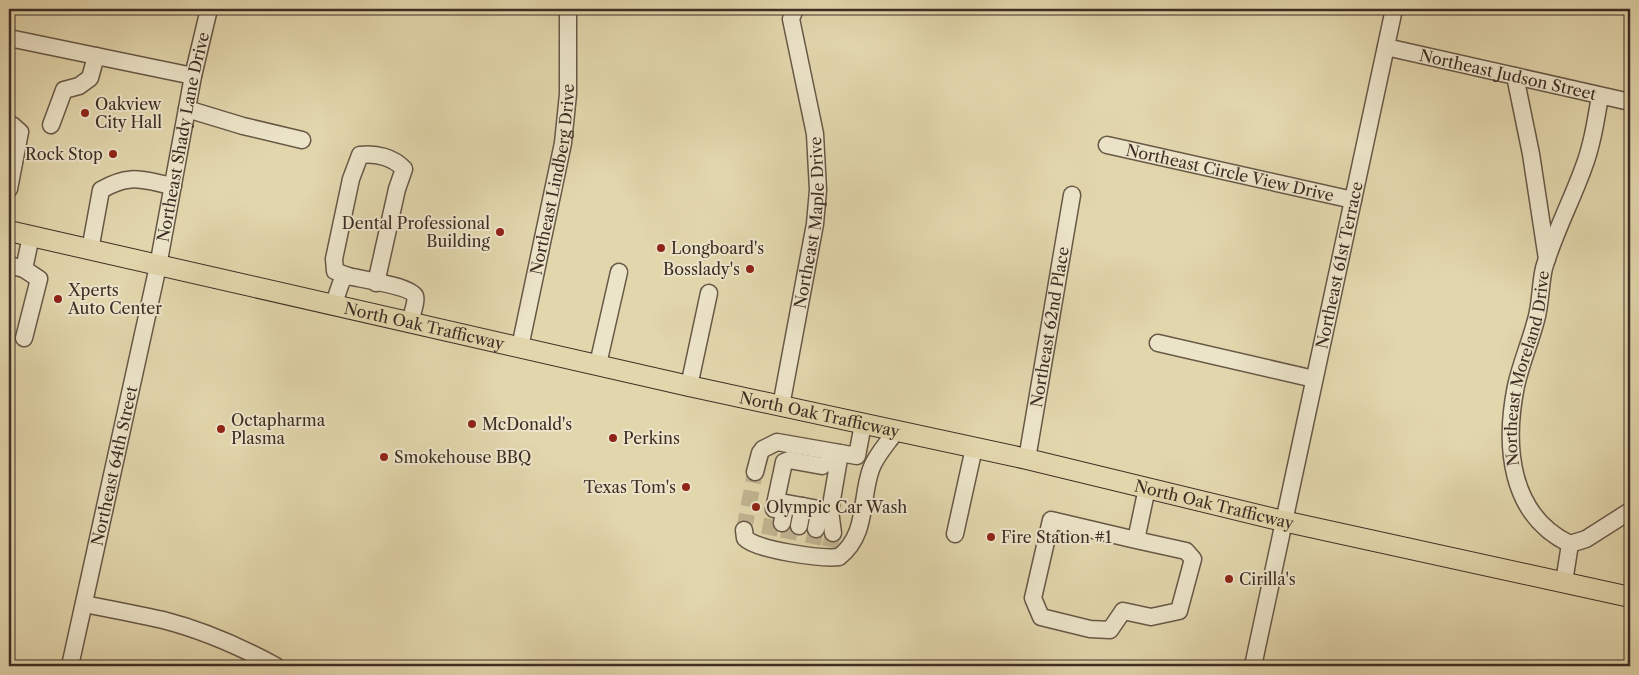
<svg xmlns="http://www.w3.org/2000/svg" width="1639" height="675" font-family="'Libre Caslon Text',serif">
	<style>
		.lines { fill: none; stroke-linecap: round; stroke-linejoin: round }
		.minor-tunnel { stroke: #c1b491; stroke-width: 16; stroke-dasharray: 16 8; stroke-linecap: butt }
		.minor-casing { stroke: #675847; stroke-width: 19 }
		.major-casing { stroke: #3e2e25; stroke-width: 22 }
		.minor { stroke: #ece4c9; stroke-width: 16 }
		.major { stroke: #e2d6ac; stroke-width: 20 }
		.poi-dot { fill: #8f2418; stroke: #ece4c9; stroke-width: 2 }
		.labels { text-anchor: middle; stroke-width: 4; stroke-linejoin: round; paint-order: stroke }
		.street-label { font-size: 16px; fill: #3e2e25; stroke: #ece4c9 }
		.poi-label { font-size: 16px; fill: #3e2e25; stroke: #ece4c9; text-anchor: start }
	</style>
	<rect width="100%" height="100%" fill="#e2d6ac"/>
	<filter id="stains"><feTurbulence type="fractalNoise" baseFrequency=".004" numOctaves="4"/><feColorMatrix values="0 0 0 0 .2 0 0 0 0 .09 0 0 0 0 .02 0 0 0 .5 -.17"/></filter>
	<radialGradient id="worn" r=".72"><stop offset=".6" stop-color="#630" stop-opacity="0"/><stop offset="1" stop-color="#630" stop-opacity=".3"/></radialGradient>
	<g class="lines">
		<path class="minor-tunnel" d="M744,530l11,-58
			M769,535l5,-26
			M788,539l3,-15
			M813,544l3,-15
			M830,547l3,-14"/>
		<g class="minor-casing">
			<g id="minor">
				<path d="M9,38l184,38"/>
				<path id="s1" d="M1386,47l244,55"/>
				<path d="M1515,76l16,78 16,105"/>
				<path d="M187,109l56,17 59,14"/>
				<path d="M9,125h3l8,7 -11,57"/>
				<path d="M51,125l13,-35 15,-4 11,-8 6,-22"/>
				<path id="s2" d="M1107,145l246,55"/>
				<path d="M90,250l11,-60c29,-17 41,-10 72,-4"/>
				<path d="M9,265l15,4"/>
				<path d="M348,276l-13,-5 -1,-12 17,-80 9,-24c16,-2 33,2 44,14l-7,20 -21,94"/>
				<path d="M333,306l9,-26 6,-4c12,3 62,10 67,20 2,6 -4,20 -5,27"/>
				<path d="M24,338l15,-59 -15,-10 7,-33"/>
				<path d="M1158,343l156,36"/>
				<path id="s3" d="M520,347l43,-204 5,-49v-85"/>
				<path d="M598,364l21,-92"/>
				<path d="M689,386l20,-93"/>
				<path id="s4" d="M781,406l34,-182 3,-34 -3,-56 -24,-115 4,-10"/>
				<path id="s5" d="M1027,459l45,-264"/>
				<path d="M755,472l5,-19 3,-4 14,-7 63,11"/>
				<path d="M774,509l10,-47 5,-2 33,6 8,-5"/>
				<path d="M830,511l3,22"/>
				<path d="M782,523l4,-20 44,8 10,-58 17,3 6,-32"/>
				<path d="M799,526l4,-20"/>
				<path d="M816,529l4,-20"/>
				<path d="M744,530l1,8c11,12 76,21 94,19 29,-23 21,-57 32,-88 5,-14 16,-25 25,-38"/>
				<path d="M955,534l19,-86"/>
				<path d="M1136,540l-85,-20 -18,78 8,19 49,12 20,1 13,-19 28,6 28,-6 14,-52 -7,-8 -50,-11 11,-52"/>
				<path id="s6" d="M1570,544c-61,-29 -66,-99 -54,-158 5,-23 14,-43 20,-66 5,-17 4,-35 8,-52 10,-34 27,-66 39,-99 9,-23 13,-49 17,-73"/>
				<path d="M1570,544l16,-5 44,-28"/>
				<path d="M1564,582l6,-38"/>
				<path d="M84,604c26,5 52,10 79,16 39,10 78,27 113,46"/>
				<path id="s7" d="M70,666l88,-400 35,-190 16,-67"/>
				<path id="s8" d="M1253,666l141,-657"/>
			</g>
		</g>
		<g class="major-casing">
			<g id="major">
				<path id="s9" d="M9,231l680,155 338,73 256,62 347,76"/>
			</g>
		</g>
		<use href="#minor" class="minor"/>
		<use href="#major" class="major"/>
	</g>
	<g class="poi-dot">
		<circle cx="85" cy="113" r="5"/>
		<circle cx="113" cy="154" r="5"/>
		<circle cx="500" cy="232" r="5"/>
		<circle cx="661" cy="248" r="5"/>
		<circle cx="750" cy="269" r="5"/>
		<circle cx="58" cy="299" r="5"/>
		<circle cx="472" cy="424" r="5"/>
		<circle cx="221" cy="429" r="5"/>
		<circle cx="613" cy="438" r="5"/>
		<circle cx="384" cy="457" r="5"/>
		<circle cx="686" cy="487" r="5"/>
		<circle cx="756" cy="507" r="5"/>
		<circle cx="991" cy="537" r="5"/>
		<circle cx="1229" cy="579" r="5"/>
	</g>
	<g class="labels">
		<g class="street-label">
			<text dy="6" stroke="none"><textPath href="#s1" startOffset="125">Northeast Judson Street</textPath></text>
			<text dy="6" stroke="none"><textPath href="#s7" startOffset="541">Northeast Shady Lane Drive</textPath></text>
			<text dy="6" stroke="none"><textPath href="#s2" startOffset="126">Northeast Circle View Drive</textPath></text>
			<text dy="6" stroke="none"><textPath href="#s3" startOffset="171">Northeast Lindberg Drive</textPath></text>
			<text dy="6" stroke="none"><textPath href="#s4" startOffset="186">Northeast Maple Drive</textPath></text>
			<text dy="6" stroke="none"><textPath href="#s8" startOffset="410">Northeast 61st Terrace</textPath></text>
			<text dy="6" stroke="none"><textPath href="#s9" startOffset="426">North Oak Trafficway</textPath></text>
			<text dy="6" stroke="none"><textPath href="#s5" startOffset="134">Northeast 62nd Place</textPath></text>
			<text dy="6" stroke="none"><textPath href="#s6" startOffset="200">Northeast Moreland Drive</textPath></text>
			<text dy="6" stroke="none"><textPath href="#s9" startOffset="831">North Oak Trafficway</textPath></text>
			<text dy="6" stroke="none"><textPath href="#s7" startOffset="205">Northeast 64th Street</textPath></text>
			<text dy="6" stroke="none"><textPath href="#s9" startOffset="1236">North Oak Trafficway</textPath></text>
		</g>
		<g class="poi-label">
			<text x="95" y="110">Oakview<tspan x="95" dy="18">City Hall</tspan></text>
			<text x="103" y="160" text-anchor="end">Rock Stop</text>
			<text x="490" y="229" text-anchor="end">Dental Professional<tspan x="490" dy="18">Building</tspan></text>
			<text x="671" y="254">Longboard's</text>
			<text x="740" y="275" text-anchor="end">Bosslady's</text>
			<text x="68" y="296">Xperts<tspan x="68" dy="18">Auto Center</tspan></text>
			<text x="231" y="426">Octapharma<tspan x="231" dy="18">Plasma</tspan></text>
			<text x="482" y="430">McDonald's</text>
			<text x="623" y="444">Perkins</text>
			<text x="394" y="463">Smokehouse BBQ</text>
			<text x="676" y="493" text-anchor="end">Texas Tom's</text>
			<text x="766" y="513">Olympic Car Wash</text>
			<text x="1001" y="543">Fire Station #1</text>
			<text x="1239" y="585">Cirilla's</text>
		</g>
	</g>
	<rect width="1639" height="675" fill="none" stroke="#e2d6ac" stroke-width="30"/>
	<rect x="10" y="10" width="1619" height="655" fill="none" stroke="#3e2e25" stroke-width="2.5"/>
	<rect x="15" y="15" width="1609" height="645" fill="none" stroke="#3e2e25"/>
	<rect width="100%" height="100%" filter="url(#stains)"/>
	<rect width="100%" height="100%" fill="url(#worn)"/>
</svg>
